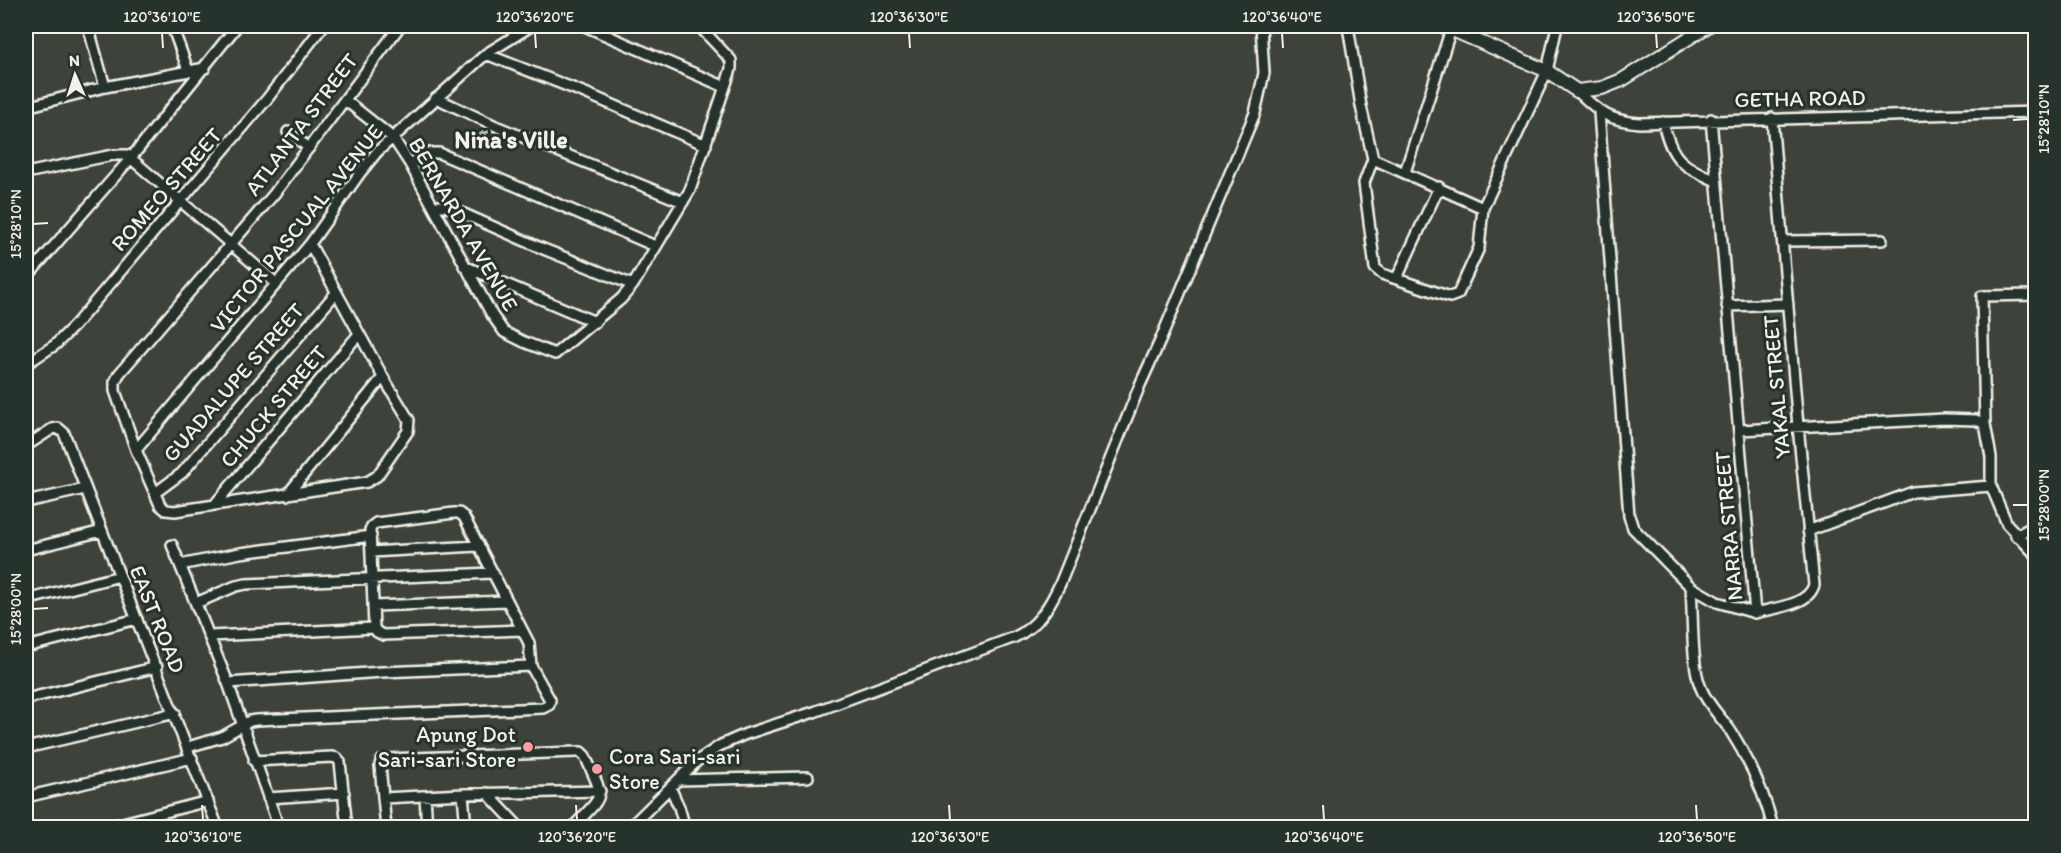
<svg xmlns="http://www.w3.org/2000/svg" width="2061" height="853" font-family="Itim,sans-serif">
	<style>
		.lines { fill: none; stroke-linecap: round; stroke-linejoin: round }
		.minor-casing { stroke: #f4f1e8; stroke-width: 14 }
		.tertiary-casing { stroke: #f4f1e8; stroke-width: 16 }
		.minor { stroke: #26332d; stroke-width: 9 }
		.tertiary { stroke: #26332d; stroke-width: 12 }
		.ticks { fill: none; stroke: #f4f1e8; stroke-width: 2 }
		.poi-dot { fill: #ff9aa2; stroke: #26332d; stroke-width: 2 }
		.labels { text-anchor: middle; stroke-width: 6; stroke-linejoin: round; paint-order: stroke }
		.street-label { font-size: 22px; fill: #f4f1e8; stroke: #26332d }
		.poi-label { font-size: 22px; fill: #f4f1e8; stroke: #26332d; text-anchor: end }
		.neighbourhood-label { font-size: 24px; font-weight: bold; fill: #f4f1e8; stroke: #26332d }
		.neatline { fill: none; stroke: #f4f1e8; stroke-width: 2 }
		.ticks-label { font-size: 15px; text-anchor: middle; fill: #f4f1e8 }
	</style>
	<rect width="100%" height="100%" fill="#3d423b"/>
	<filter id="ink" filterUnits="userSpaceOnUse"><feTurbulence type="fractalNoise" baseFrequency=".0167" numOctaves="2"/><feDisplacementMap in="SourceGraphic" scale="12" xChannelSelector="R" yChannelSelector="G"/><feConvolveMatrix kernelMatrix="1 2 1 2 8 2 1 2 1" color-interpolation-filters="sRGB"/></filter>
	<g filter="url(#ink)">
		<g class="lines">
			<g class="minor-casing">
				<path id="minor" d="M88,26l17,61
					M172,26l16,44
					M585,26l140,61
					M1348,26l13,80 12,53 -9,24 11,85 7,6 68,23 8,-3 21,-46 4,-40 64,-137 10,-45
					M486,54l99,39 121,52
					M1577,91c23,21 29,29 62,32l397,-11
					M436,98l62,29 185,75
					M345,100l48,38 17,26 82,151 12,17 20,10 31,12 66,-55 12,-14 57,-95 41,-121v-9l-32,-34
					M26,107l79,-20 100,-19
					M1599,112l30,404 4,12 58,59 26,15 38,11
					M1711,119l44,494
					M1663,122c9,38 18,43 53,59
					M288,132l21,16
					M1373,159l110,49
					M410,164l18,-11h11l216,93
					M1405,172l47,-146
					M26,173l87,-18h14l150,129
					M433,206h13l95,42 92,37
					M1783,241l99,-1
					M310,244l73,133 26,43 -1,11 -31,45 -10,6 -192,29 -9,-1 -6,-5 -24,-55 -21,-59v-9l4,-8 155,-180 126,-168
					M464,266l131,56
					M26,278l105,-120 106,-132
					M1397,278l42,-91
					M2036,295l-54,1 3,128 6,33v29l16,38 29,31
					M1727,306l61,-2
					M26,364l29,-19 20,-20 192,-226 56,-73
					M1740,430l204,-11 32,1 9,4
					M26,446l26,-17 6,-1 6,5 154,395
					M136,450l174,-206 50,-71 17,-21 109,-98 45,-28
					M155,493l27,-20 154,-180
					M287,495l96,-118
					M26,502l59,-13
					M216,503l143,-169
					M1808,531l105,-39 78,-6
					M2016,536l20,-11
					M172,545l56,138 51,145
					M26,550l76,-19
					M371,552l106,-6
					M180,565l60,-12 131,-17
					M1691,587c2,26 0,79 10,101 6,16 19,28 29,42 19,30 35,63 43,98
					M26,600l94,-24
					M196,603l40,-17 10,-2 246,-11
					M374,606l132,-5
					M1755,613c18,-5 53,-7 59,-28l-16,-159 -26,-308
					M210,636l164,-8
					M26,647l111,-28
					M228,683l154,-11 149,-6
					M26,699l131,-32
					M188,747l34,-10 28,-16 6,-1 287,-12 6,-3 1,-5 -19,-34 -2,-23 -65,-126 -5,-4h-5l-78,10 -4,3 -2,4 4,98 3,4 6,3 139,-5
					M26,748l149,-35
					M254,761l78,-4 5,1 3,4 7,66
					M678,780l130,-3
					M670,787l9,20 6,21
					M487,793l33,35
					M463,794l3,34
					M425,796l2,32
					M26,797l166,-39
					M268,798l76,-5
					M383,798l80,-4 137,-3
					M103,828l105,-27
					M386,828l-6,-62 1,-5 5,-2 190,-7h5l4,4c20,45 21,36 -13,72
					M629,828l68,-67 24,-16 25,-11 68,-22 201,-75c23,-11 34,-30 45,-53l80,-199 20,-44 95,-228 9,-40 -3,-47"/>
			</g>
			<g class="tertiary-casing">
				<path id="tertiary" d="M1443,26l104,45 30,20 25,-3 20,-8 86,-54"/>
			</g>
			<use href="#minor" class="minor"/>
			<use href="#tertiary" class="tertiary"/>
		</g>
	</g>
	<path class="ticks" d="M162,33l1,15M535,33l1,15M909,33l1,15M1282,33l1,15M1656,33l1,15M2013,120l15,-1M33,224l15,-1M2013,505h15M33,609l15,-1M202,805l1,15M576,805l1,15M949,805l1,15M1323,805l1,15M1696,805l1,15"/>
	<g class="poi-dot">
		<circle cx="528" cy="747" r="6"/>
		<circle cx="597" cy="769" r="6"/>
	</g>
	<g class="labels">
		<g class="street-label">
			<text transform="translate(1800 98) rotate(-1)" y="8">GETHA ROAD</text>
			<text transform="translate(301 124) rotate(-53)" y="8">ATLANTA STREET</text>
			<text transform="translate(166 189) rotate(-49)" y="8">ROMEO STREET</text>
			<text transform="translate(464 224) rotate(60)" y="8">BERNARDA AVENUE</text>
			<text transform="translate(296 228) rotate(-51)" y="8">VICTOR PASCUAL AVENUE</text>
			<text transform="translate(233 382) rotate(-49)" y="8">GUADALUPE STREET</text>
			<text transform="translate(1776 387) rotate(-95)" y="8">YAKAL STREET</text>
			<text transform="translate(273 406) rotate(-50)" y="8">CHUCK STREET</text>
			<text transform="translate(1728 526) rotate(-95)" y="8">NARRA STREET</text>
			<text transform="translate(158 619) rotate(68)" y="8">EAST ROAD</text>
		</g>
		<g class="poi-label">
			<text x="516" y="742">Apung Dot<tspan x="516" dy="25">Sari-sari Store</tspan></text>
			<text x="609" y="764" text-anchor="start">Cora Sari-sari<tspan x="609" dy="25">Store</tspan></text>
		</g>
		<g class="neighbourhood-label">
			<text x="511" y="148">Niña's Ville</text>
		</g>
	</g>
	<rect width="2061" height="853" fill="none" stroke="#26332d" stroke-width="66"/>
	<g transform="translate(75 75) rotate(357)" stroke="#26332d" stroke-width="4.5" paint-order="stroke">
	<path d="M0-4.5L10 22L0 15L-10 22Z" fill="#f4f1e8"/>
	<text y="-9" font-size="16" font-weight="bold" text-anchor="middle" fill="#f4f1e8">N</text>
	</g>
	<rect x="33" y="33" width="1995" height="787" class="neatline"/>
	<g class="ticks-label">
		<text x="162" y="22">120°36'10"E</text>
		<text x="535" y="22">120°36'20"E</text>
		<text x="909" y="22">120°36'30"E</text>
		<text x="1282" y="22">120°36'40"E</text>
		<text x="1656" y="22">120°36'50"E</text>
		<text transform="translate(2044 119) rotate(-90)" y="5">15°28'10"N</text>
		<text transform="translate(16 224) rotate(-90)" y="5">15°28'10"N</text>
		<text transform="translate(2044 505) rotate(-90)" y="5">15°28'00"N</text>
		<text transform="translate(16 609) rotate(-90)" y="5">15°28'00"N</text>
		<text x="203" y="842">120°36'10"E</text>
		<text x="577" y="842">120°36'20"E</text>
		<text x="950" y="842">120°36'30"E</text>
		<text x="1324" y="842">120°36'40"E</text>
		<text x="1697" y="842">120°36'50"E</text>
	</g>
</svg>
